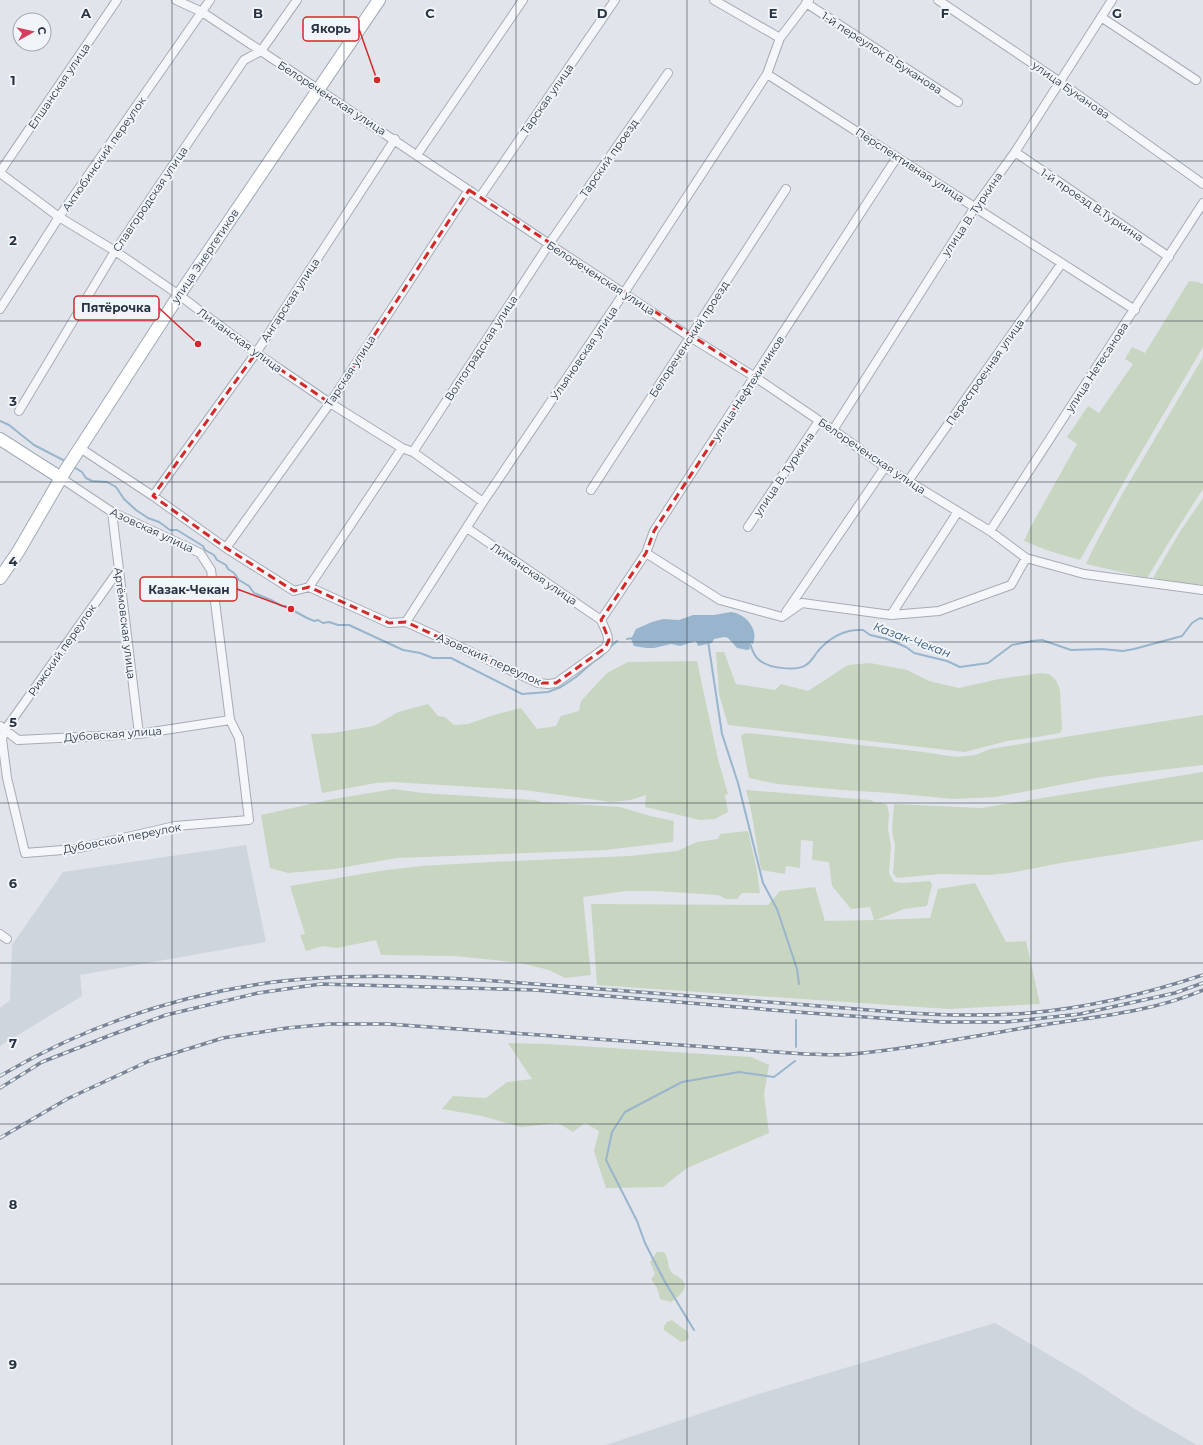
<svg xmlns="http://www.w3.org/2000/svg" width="1203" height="1445" font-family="Montserrat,sans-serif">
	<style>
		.built { fill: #cfd5dd }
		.green { fill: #c8d5c1 }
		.water { fill: #99b5cd }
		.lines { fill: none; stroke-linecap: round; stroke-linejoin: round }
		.stream { stroke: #99b5cd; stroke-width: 2 }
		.street-casing { stroke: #a6acb6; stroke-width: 10 }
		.primary-casing { stroke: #9faab7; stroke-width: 14 }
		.street { stroke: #f4f6f9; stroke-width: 8 }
		.primary { stroke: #fff; stroke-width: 12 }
		.rail-casing { stroke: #798596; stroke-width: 3.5 }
		.rail { stroke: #f1f4f8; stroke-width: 2; stroke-dasharray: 6; stroke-linecap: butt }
		.marked { fill: none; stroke: #d62828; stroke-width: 3; stroke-dasharray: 8 5; stroke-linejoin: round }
		.grid { fill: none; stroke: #283444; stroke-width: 1; stroke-opacity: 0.55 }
		.labels { text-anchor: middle; stroke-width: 4; stroke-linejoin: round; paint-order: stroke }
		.street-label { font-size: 11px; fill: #283444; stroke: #f1f4f8 }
		.water-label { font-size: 12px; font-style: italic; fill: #2f557b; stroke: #f1f4f8 }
		.grid-label { font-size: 13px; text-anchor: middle; font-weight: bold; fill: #283444; stroke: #f1f4f8; stroke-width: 4; stroke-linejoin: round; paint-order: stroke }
		.leader { fill: none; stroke: #d62828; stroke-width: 1.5 }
		.callout-dot { fill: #d62828; stroke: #f1f4f8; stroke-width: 1.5 }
		.callout { fill: #f1f4f8; stroke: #d62828; stroke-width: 1.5 }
		.callout-label { font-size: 12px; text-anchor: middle; font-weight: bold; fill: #283444 }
	</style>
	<rect width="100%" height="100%" fill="#e1e5eb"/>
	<path class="built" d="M246,845l20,97 -186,33 2,21 -82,50v-38l10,-8 2,-55 51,-73z
		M995,1323l90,53 53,35 59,34h-591l159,-53z"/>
	<path class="green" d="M1189,281l9,1 5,2v63l-70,119 -53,94 -31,-9 -25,-10 6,-13 47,-84 -10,-7 21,-31 11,7 34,-49 -8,-5 7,-12 13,6z
		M1203,357v132l-29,45 -27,44 -61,-14 9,-19 26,-49z
		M1203,498v87l-19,-1 -31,-6 26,-45z
		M716,652h8l12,32 39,6 6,-6 27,7 40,-26 22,-2 37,7 22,11 30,7 40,-9 42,-6 8,1 7,6 4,10 2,39 -2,4 -23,4 -30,4 -42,11 -237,-27 -9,-31z
		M697,661l21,98 10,35 -3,1 3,17 -13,7 -15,1 -55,-13 1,-12 -15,5 -20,2 -87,-12 -132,-8 -16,1 -54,10 -11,-59 22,-1 41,-7 24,-14 30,-8 10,12 7,1 9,8 14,-1 26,-9 27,-7 16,21 19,-3 5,-10 18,-5 2,-10 26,-28 21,-11z
		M1203,715v50l-102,12 -105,20 -43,2 -63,-6 -48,-3 -65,-6 -28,-6 -8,-42 4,-3 12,1 159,17 41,6 18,-2 15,-6z
		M1203,772v68l-58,10 -84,13 -52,10 -21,2 -47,-1 -44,4 -4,-5 2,-28 -3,-14 2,-27 87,4z
		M394,789l29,4 111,7 7,2 79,5 30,9 24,5 -1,21 -68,8 -208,8 -63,11 -46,4 -18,-5 -9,-53 72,-16z
		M746,790l125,10 5,3 4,-1 7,3 2,8 -1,16 3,17 -2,27 5,9 7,1 29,-2 2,4 -5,21 -23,3 -28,11 54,-2 8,-29 37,-6 31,59 20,-1 14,63 -92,5 -351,-24 -6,-81 177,1 12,-14 35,-4 10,34 49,-1 -4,-13 -19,2 -19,-23 -3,-24 -17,-2 1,-19 -12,-1 -1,28 -14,-2 -1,8 -24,-4 -10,-60z
		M748,831l9,39 3,23h-18l-5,6h-11l-8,-4 -62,-4h-30l-43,6 8,78 -26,3 -16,-8 -28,-7 -66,-7 -74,-1 -5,-15 -39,8 -14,-2 -17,5 -6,-16 5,-1 -15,-48 96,-16 36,-4 68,-4 139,-6 48,-5 20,-9 21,-3 2,-5z
		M508,1043l40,1 203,13 18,8 -5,29 5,39 -82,35 -24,19 -57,1 -12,-37 5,-20 -14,-8 -12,9 -15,-9 -37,4 -39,-11 -40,-7 11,-13 33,2 21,-16 25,-3z
		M657,1252h7c5,7 3,11 6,18 2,4 6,5 10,8 12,8 -1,19 -9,24l-11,-3 -3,-11 -6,-9 4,-5 -5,-12z
		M672,1320l16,12 1,6 -4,3 -4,1 -17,-12v-4l3,-4z"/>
	<path class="water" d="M731,612c15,2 28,17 22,32l-4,-2 1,7 -3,1 -10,-2 -9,-10 -4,-1 -10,2 -2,4 -14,3 -2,-5 -16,5 -9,-2 -17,4h-8l-12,-2 -3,-7 5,-10 16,-7 11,-3 16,1 14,-5h21z"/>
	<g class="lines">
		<path class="stream" d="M0,421l9,4 25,20 31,16
			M72,466l10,6 4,6 6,3 15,1 9,5 8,12 12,11 12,8 11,4 11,8h7l26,16 2,4 9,5 3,5 9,5 2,4 6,4 5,7 10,6 5,7 17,7 11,6h3l22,12 7,3 4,-1 5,3 6,-1 9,3h11l54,25 17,3 13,5h18l71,36 26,-2 13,-5 15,-10 16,-14 10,-7 3,-4
			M627,639l6,-1
			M708,641l14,93 16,49 25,100 14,26 20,60 2,15
			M748,641h1c2,5 4,13 8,17 9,10 38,14 49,7 5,-3 8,-9 12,-14 12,-14 27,-22 45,-21l7,5 17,4 19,8 8,6 33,8 13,6 28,-4 24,-18 20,-4 10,-1 29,10 31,-1 21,2 11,-2 48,-13 10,-13 8,-5 3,1
			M609,648l8,-7
			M796,1020v27
			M694,1330l-29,-48 -20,-39 -8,-22 -31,-61 6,-28 13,-20 57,-30 57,-10 35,5 21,-16"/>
		<g class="street-casing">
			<path id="street" d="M176,0l26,12 59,39 288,193 141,93 65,40 78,53 52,37 105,64 36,27 58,16 119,16
				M714,0l66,38
				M938,0l122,82 143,102
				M806,3l152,99
				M1101,17l95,63
				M767,74l368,236
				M1015,152l154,105
				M417,155l106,-155
				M0,172l117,-172
				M0,173l59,44 56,34 64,44 77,58 74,50 72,45 11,4 70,50
				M480,197l135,-197
				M0,309l59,-92 151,-217
				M19,411l96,-160 129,-191 17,-9 36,-51
				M833,430l142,-223 40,-55 97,-152
				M80,448l73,48 73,52 68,43 15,-4 80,36 17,-1 132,61 10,1 8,-1 49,-35c7,-9 0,-18 -4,-28
				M413,452l136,-208 119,-171
				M61,478l51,34 88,41 11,17 19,150 9,18 10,82 -74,6 -100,23 -50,4 -18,-75 -5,-39 3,-9 113,-159
				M908,481l154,-218
				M591,490l195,-301
				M153,496l103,-143 139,-214
				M112,512l27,222
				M748,527l71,-106
				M467,528l134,92
				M990,531l213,-328
				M226,548l104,-145 139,-213
				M646,553l74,47 62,17 20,-14 89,12 48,-4 72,-26 15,-27
				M309,587l93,-139
				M786,612l99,-145
				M891,615l66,-102
				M601,620l45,-67 8,-22 243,-374
				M406,622l77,-120 141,-209 143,-219 13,-36 29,-38
				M0,726l18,14 121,-6 91,-14
				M0,934l7,5"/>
		</g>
		<g class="primary-casing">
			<path id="primary" d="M0,439l61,39
				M0,578l18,-26 47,-81 114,-176 200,-295"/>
		</g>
		<use href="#street" class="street"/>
		<use href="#primary" class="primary"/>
		<g class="rail-casing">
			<path id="rail" d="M0,1076c80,-47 168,-78 260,-92 98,-14 203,-6 301,2 82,6 164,13 246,19 74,6 148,14 222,8 59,-5 117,-19 174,-38
				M0,1088l42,-26 69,-27 55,-20 92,-22 63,-9 214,6 261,22 111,8 37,2h63l73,-8 95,-21 28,-10
				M0,1138l67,-39 82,-38 74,-23 64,-10 43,-4h58l417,30c16,0 32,2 48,0 68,-6 135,-21 202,-31 50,-7 101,-13 148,-33"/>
		</g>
		<use href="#rail" class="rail"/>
	</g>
	<path class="marked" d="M469,190l286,187 -101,154 -8,22 -45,67 8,20 -4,8 -49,35h-18l-132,-61 -17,1 -80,-36 -15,4 -68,-43 -73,-52 103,-143 74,50z"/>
	<path class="grid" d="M172,0v1445M344,0v1445M516,0v1445M687,0v1445M859,0v1445M1031,0v1445M0,161h1203M0,321h1203M0,482h1203M0,642h1203M0,803h1203M0,963h1203M0,1124h1203M0,1284h1203"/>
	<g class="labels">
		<g class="street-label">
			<text transform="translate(882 53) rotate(33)" y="4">1-й переулок В.Буканова</text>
			<text transform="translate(59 86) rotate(-56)" y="4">Елшанская улица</text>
			<text transform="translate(1071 90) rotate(35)" y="4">улица Буканова</text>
			<text transform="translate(332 98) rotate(33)" y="4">Белореченская улица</text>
			<text transform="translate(547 99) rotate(-55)" y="4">Тарская улица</text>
			<text transform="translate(104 154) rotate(-55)" y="4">Актюбинский переулок</text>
			<text transform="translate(609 158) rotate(-55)" y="4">Тарский проезд</text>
			<text transform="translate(910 165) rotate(33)" y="4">Перспективная улица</text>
			<text transform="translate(150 199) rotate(-56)" y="4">Славгородская улица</text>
			<text transform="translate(1092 205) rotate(34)" y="4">1-й проезд В.Туркина</text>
			<text transform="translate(972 214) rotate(-56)" y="4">улица В. Туркина</text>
			<text transform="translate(205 256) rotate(-56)" y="4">улица Энергетиков</text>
			<text transform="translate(601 278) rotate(33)" y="4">Белореченская улица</text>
			<text transform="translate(290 300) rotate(-57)" y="4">Ангарская улица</text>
			<text transform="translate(689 339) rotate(-57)" y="4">Белореченский проезд</text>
			<text transform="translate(240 340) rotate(36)" y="4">Лиманская улица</text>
			<text transform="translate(481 348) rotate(-57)" y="4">Волгоградская улица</text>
			<text transform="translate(584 353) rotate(-56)" y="4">Ульяновская улица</text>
			<text transform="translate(1097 367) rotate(-57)" y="4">улица Нетесанова</text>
			<text transform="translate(350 371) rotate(-57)" y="4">Тарская улица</text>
			<text transform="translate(985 372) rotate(-55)" y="4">Перестроечная улица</text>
			<text transform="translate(748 388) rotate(-57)" y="4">улица Нефтехимиков</text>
			<text transform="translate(872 456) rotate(34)" y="4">Белореченская улица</text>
			<text transform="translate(784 474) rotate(-56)" y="4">улица В. Туркина</text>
			<text transform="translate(152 530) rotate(25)" y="4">Азовская улица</text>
			<text transform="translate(534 574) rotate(34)" y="4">Лиманская улица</text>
			<text transform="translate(125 623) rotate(83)" y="4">Артёмовская улица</text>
			<text transform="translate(62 650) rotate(-55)" y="4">Рижский переулок</text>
			<text transform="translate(489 659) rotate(24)" y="4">Азовский переулок</text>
			<text transform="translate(113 734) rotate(-4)" y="4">Дубовская улица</text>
			<text transform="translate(122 838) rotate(-11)" y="4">Дубовской переулок</text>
		</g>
		<g class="water-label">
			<text transform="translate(912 640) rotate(20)" y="4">Казак-Чекан</text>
		</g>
	</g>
	<g class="grid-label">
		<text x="86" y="18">A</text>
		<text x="258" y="18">B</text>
		<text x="430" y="18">C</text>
		<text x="602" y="18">D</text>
		<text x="773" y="18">E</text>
		<text x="945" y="18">F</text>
		<text x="1117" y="18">G</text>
		<text x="13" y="85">1</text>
		<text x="13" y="245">2</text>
		<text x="13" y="406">3</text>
		<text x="13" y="566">4</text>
		<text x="13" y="727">5</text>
		<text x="13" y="888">6</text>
		<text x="13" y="1048">7</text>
		<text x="13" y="1209">8</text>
		<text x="13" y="1369">9</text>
	</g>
	<path class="leader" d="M377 80L359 29M198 344L159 308M291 609L237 589"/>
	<g class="callout-dot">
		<circle cx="377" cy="80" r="4"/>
		<circle cx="198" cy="344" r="4"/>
		<circle cx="291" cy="609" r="4"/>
	</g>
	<g class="callout">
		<rect x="303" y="17" width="56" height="24" rx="4"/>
		<rect x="74" y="296" width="85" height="24" rx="4"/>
		<rect x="140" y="577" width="97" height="24" rx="4"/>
	</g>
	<g class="callout-label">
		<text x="331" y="33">Якорь</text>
		<text x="116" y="312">Пятёрочка</text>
		<text x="189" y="594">Казак-Чекан</text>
	</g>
	<g transform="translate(32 32) rotate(82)"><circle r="19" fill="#f1f4f8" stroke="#a1a7b0"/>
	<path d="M0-3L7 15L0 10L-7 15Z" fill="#d83d5d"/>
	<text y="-6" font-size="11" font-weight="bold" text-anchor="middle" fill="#283444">С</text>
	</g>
</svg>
